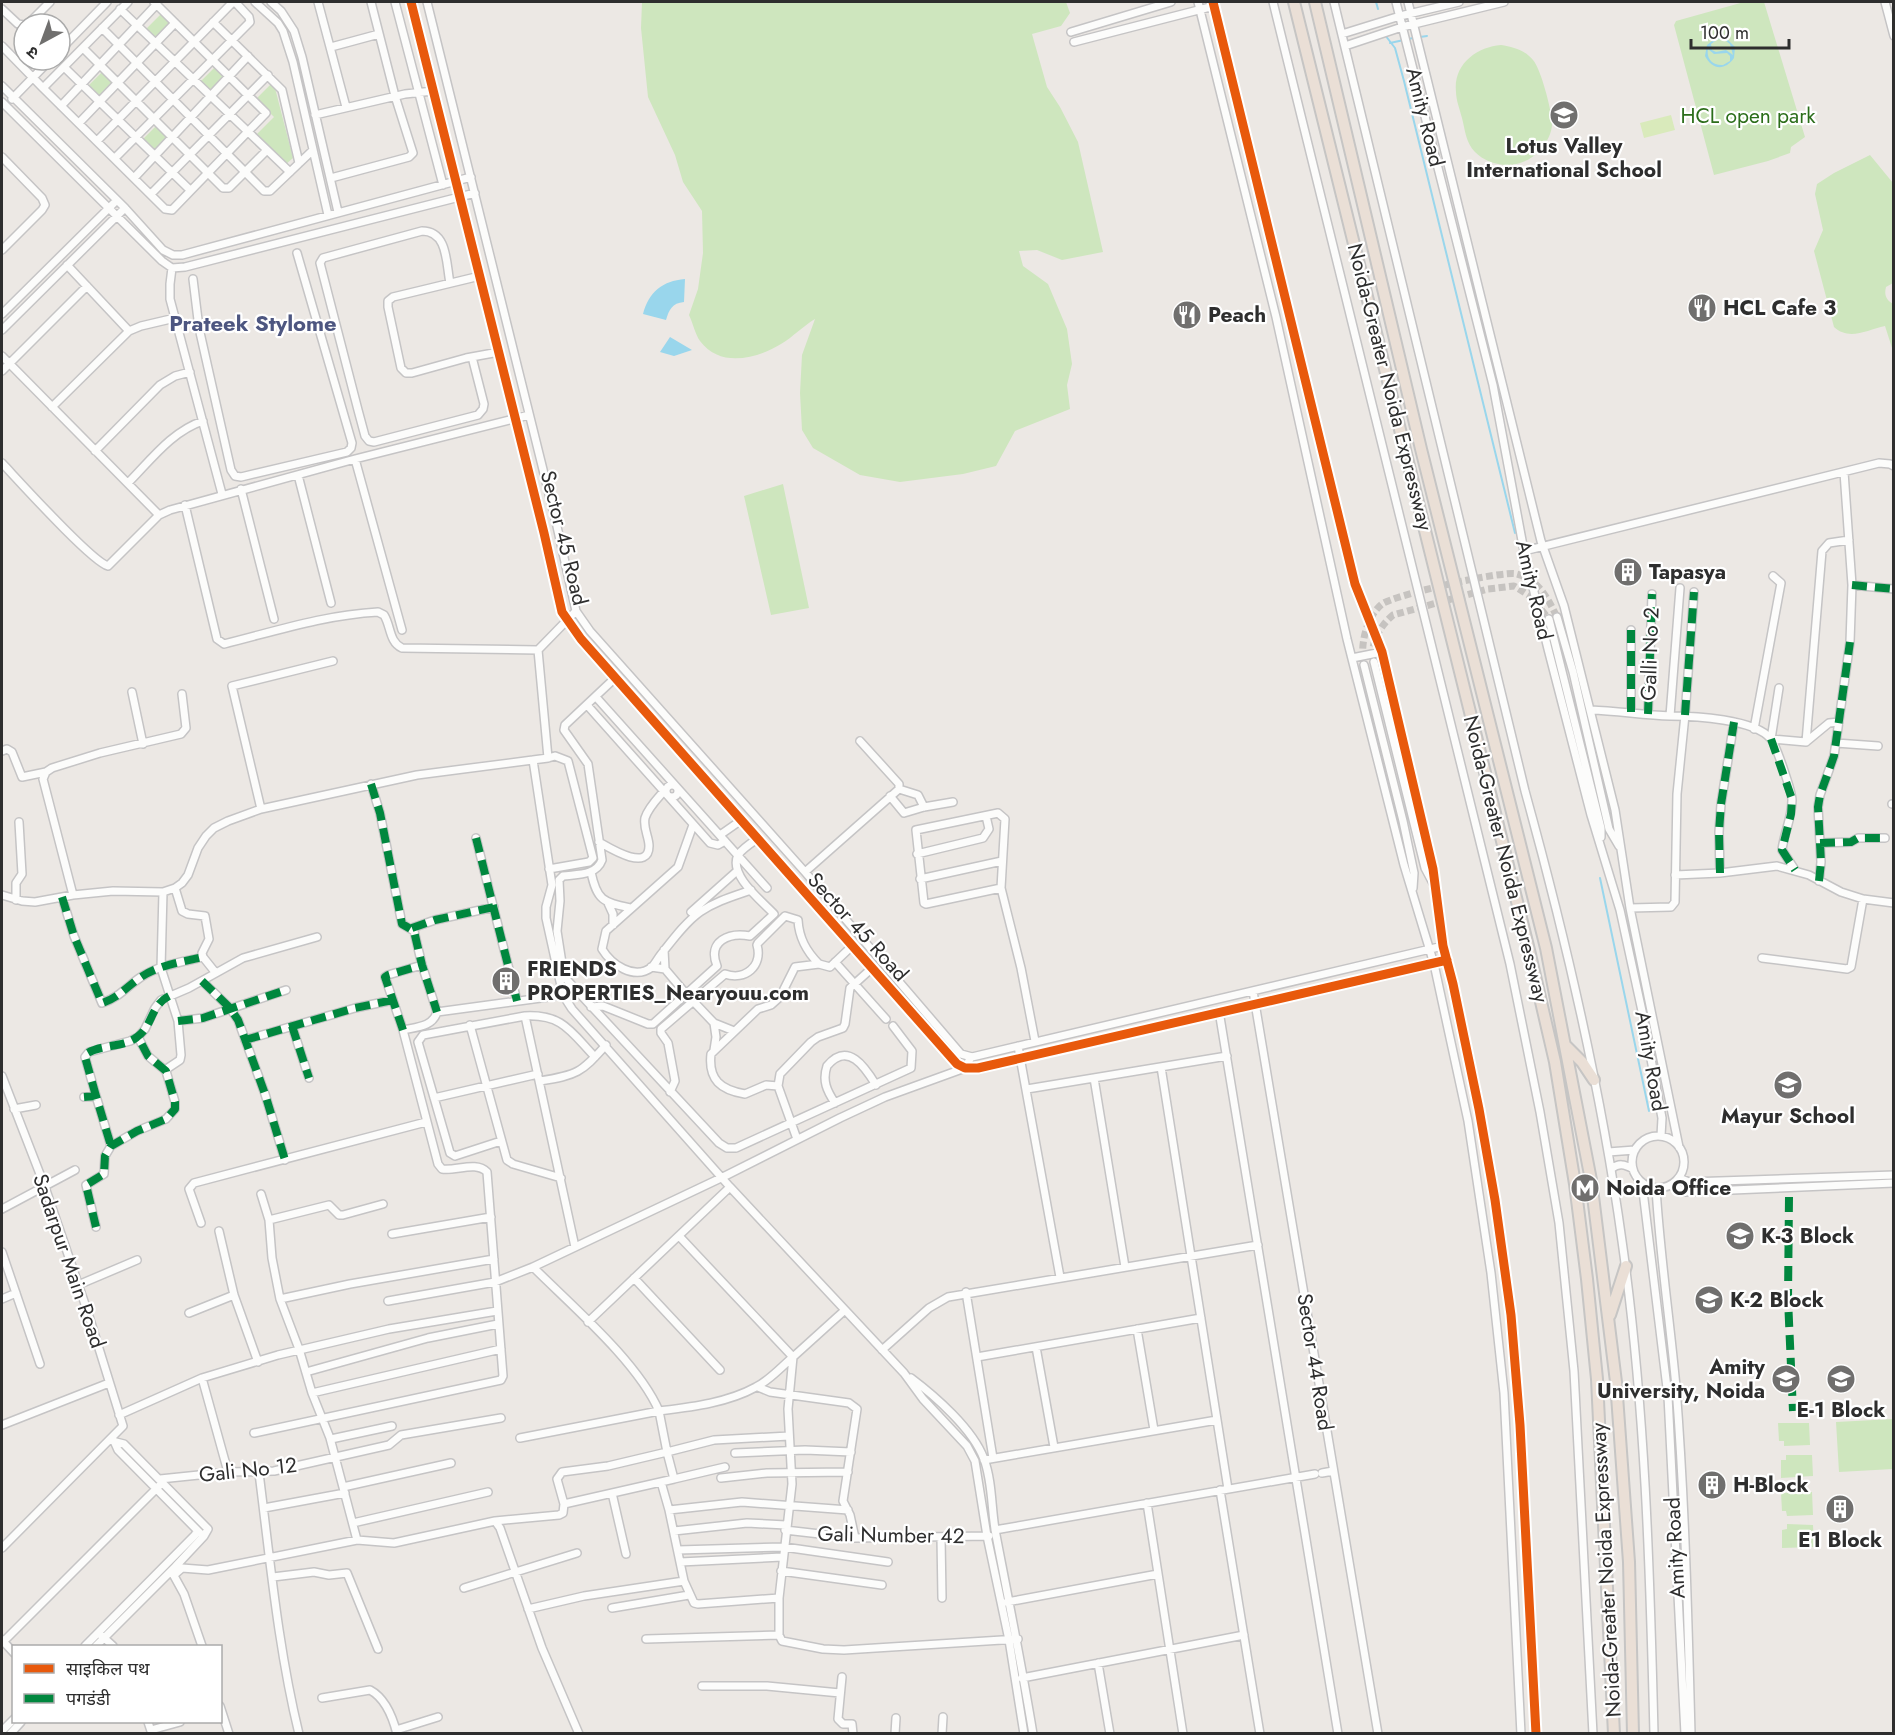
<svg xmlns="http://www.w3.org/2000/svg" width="1895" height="1735" font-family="Jost,'Noto Sans Devanagari',sans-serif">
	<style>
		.green { fill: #cee6be }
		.pitch { fill: #d9eabb }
		.water { fill: #99d6ec; fill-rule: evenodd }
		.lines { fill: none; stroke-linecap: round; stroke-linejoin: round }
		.stream { stroke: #99d6ec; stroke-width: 2 }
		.minor-tunnel { stroke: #c6c3c0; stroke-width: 7; stroke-dasharray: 7 3.5; stroke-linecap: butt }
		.minor-casing { stroke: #c5c4c5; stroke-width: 10 }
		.highway-casing { stroke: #c6c5c4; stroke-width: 14 }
		.minor { stroke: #fcfcfb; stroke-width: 7 }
		.highway { stroke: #eadfd6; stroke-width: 10 }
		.quiet { stroke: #00873e; stroke-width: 8; stroke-dasharray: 15 8; stroke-linecap: butt }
		.cycleway-casing { stroke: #fff; stroke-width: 13 }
		.cycleway { stroke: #e8590c; stroke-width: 9 }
		.labels { text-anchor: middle; stroke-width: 4.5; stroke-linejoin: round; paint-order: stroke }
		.park-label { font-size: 21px; fill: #2c6e1b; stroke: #fff }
		.street-label { font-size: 21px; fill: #2e2e2e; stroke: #fff }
		.poi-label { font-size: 21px; font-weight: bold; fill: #2e2e2e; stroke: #fff; text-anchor: start }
		.neighbourhood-label { font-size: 22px; font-weight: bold; fill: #4d5680; stroke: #fff }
	</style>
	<rect width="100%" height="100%" fill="#ece8e4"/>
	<path class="green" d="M642,2h424l4,11 -9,13 -29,8 15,53 13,20 18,35 25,110 -41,8 -25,-10 -18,1 4,15 25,18 19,45 5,35 -5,21 3,24 -55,22 -19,35 -33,8 -63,8 -40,-7 -47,-27 -11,-18 -2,-37 2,-38 13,-36c-12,7 -22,18 -34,25 -25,15 -61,24 -81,-3 -5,-7 -7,-18 -11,-26l9,-26 5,-36 -1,-42 -19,-29 -8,-27 -27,-58 -7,-69z
		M1744,2h20l41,135 -14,10 -1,6 -22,8 -54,14 -40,-150 2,-4z
		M161,14l11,11 -15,15 -11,-11z
		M1501,45c12,2 24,5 32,15 8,9 18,49 19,61 1,10 -5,22 -12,29 -16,19 -47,20 -65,2 -9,-9 -10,-22 -13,-34 -2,-8 -6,-18 -6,-26 -3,-28 21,-45 45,-47z
		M215,67l11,11 -15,15 -11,-11z
		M103,71l11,12 -15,15 -11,-12z
		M271,84l4,4 18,70 -8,7 -30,-29 19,-19 -18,-18z
		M157,125l11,11 -15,15 -11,-11z
		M1870,155l23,28v100l-7,4c-2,8 0,13 7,17v47l-8,-25c-18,4 -36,15 -51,1l-20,-76 9,-21 -8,-36 2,-10 17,-11z
		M783,484l26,124 -38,7 -27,-119z
		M1893,1419v50l-54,3 -3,-50z
		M1778,1423h31l1,22 -26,1v-5h-5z
		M1786,1455h26l1,21 -32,2v-18h5z
		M1812,1492l1,23 -26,1 -1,-5h-4l-1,-18z
		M1787,1524l26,1 1,22 -32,1v-18l5,-1z"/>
	<path class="pitch" d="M1671,115l4,15 -31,8 -4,-15z"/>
	<path class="water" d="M1716,38l11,1 8,8 -1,11c-9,13 -22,12 -29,-2l2,-11zM1718,39l7,1 5,4 3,11 -7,-5 -10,2 -4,-2 -1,-6zM1708,49l6,5 13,-1 3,3v5l-7,4c-10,1 -17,-6 -15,-16z
		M685,279l-1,23c-12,1 -15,8 -18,18l-23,-6c6,-22 19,-33 42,-35z
		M670,337l22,13 -18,6 -14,-4z"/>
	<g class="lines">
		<path class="stream" d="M1376,2l2,7
			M1385,35l10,13 9,33 111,452
			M1420,37l7,-1
			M1390,43l23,-5
			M1600,878l49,233"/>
		<path class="minor-tunnel" d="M1373,657c-2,-16 8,-32 20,-42l95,-26 26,-3 16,10 19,23
			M1363,659c-2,-17 4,-43 19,-55 12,-9 121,-34 135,-30 22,6 31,25 40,43"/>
		<g class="minor-casing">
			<path id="minor" d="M128,2l-85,86 122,121 7,1 94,-97 -112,-111
				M255,2l23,21 5,8 10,31 35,153
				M271,2l10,9 13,20 8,26 36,155
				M318,2l28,105
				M395,2l48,183
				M411,2l133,531 18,79 19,27 376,425 8,4h13l469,-108
				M427,2l129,520 20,89 14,20 215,241 156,182 11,3 471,-111
				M1198,2l78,315 71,322 57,226 30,99 34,157 23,152 13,120 17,341
				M1213,2l142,582 27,68 51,217 10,77 10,38 26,125 16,91 16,115 9,110 16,309
				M1273,2l237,962 30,148 19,111 15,148 19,363
				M1334,2l191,789c41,148 76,298 97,450 23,162 28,328 32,493
				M1396,2l97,383 31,166 24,98 43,166 29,95 22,101 20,107 -1,18
				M1408,2l133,539 23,65 51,204 15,98 49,239
				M1885,2l9,34
				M2,9l16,15 6,1
				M120,9l170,163
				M213,22l69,68 17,73
				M28,24l22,-22
				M102,28l162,163h6l43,-41
				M1071,32l100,-30
				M1342,34l58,-18 59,-14
				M1074,42l140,-36
				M2,46l41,42
				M1345,46l57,-19 102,-25
				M331,47l48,-13
				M83,48l140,140h6l38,-38
				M60,50l47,-48
				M64,67l126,123
				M2,86l123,122 38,42 10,5h9l289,-78
				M12,99l38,-39
				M2,102l160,159 10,7 13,-1 290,-74
				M61,106l96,-102
				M315,115l90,-21 28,-3
				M79,123l96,-100
				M97,141l135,-138h4l13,14 1,5 -135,136
				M2,157l40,41 3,7 -3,5 -40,40
				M134,178l114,-122
				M331,178l78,-21 4,-4 -18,-57 -24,-94
				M151,194l117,-119
				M67,265l62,66 12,-5 34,-8
				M172,268l-2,16v15l52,195
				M480,276l-87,21 -5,4v6l13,61 5,5h6l54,-15 33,-6
				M193,279l6,49 32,142 4,6 6,1 106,-25 4,-4 1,-5 -55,-190
				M450,283c-4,-20 -2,-52 -28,-52l-99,27 -3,5 38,147 7,26 4,5 5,1 104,-27 5,-6 1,-5 -12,-47
				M2,314l115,-114
				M2,330l123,-122
				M2,356l157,159
				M2,371l85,-85
				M52,407l77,-76
				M95,451l65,-66 15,-9 15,-4
				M355,459l47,171
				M2,463c17,18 89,98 106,103l51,-51 11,-5 185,-51 174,-44
				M298,475l33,128
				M128,483c22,-22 44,-52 75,-62
				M241,489l33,130
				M185,505l32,134 7,5c52,-13 100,-29 154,-32l6,3c7,11 5,27 18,33l136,2
				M1524,551l355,-88 11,1 4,2
				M1852,585l42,4
				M1557,617l16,55 36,157 10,17
				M1549,619l52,209v9
				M1352,658l30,-6
				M1374,662l51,206 9,17
				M1364,665l39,156 11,52 -1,15
				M615,678l-50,47 -1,5 24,34 14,96c-6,16 -25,14 -39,16l-4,4 1,21 -3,30 7,45 3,4 152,163 8,5h9l175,-80 1,-17 -19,-25
				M132,692l11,52
				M596,697l171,191
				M587,705l123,138 8,2 7,-4
				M1591,710c26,1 53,5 79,6 24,0 85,3 101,23 5,6 21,53 21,61 0,18 -8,33 -10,50l13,20
				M1631,712v-82
				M1648,714l4,-120
				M1670,716l10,-128
				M1754,729l27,-146 -8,-7
				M1771,739l35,3 23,-19 10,-1
				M1771,739l8,-51
				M1806,742l16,-191 7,-8 20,-3
				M1836,743l42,3
				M2,751l5,-2 5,3 10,25 24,-5
				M548,758l7,-2 13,5 25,97 -4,4 -40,7
				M533,760l19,125 -6,22v11l17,77 9,14 158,178 174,186 19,26 44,47 8,15 12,75 22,104 15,94
				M371,784l9,29 22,111 12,7 8,34 15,47
				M666 791a6 6 0 1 1 12 0a6 6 0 1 1-12 0Z
				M899,789l19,6 6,12
				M890,796l14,17 20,-6 29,-5
				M1892,804h2
				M261,809l-29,-123 101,-25
				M693,825l-15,42 -72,64 -4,18c9,15 32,32 50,18 4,-4 7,-11 11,-15 11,-14 23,-30 37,-40 16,-11 34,-16 51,-22
				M720,835l20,-14
				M476,838l41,163
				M599,842c9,5 50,31 50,4 0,-9 -6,-18 -4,-28 3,-10 12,-19 19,-27
				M1820,843l31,-1 7,-4h27
				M917,854l66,-16 6,-9 -3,-13
				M591,872c6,29 12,30 40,36
				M805,872l94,-83v-5l-39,-43
				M1720,873l-1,-41 2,-28 13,-82
				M1675,875l45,-2 57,-7 32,9 32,17 22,7 31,4
				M920,879l82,-18
				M1819,881l2,-19 -3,-55 2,-12 14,-39 16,-114 2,-57 -8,-113
				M175,888l7,23 6,3 17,2 4,23 -7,14 1,4 12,15
				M1001,888l-75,16 -2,-1 -8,-73 82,-17 7,6 -4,69 20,80 14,73
				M163,892l-2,76 17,53 3,34 -1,5 -12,8 -2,3
				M2,895l20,6 13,1 38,-7 40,-4 50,1 12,-4 7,-5 6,-8 10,-27 8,-12 8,-8 14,-7 33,-12 156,-34 131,-17 -10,-108 38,-39
				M73,895l-30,-116 3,-7 6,-4 48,-15 81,-19 5,-6 -4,-34
				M62,897l12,39 28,67c18,-6 24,-16 39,-26 18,-12 41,-15 62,-20
				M16,900v-17l6,-9 -3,-52
				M608,903l5,11v11
				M1630,908l41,-1 4,-5 2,-108 8,-79 9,-123
				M691,912l46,-41
				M412,928l23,-8 59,-13
				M1762,958l85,11 4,-2 12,-68
				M835,962l51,57
				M651,967l14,2 -1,-19
				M665,969l22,26
				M202,981l28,27 8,12 27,74 20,66
				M1253,991l125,743
				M693,1001l21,22 20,8
				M591,1007l12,-1 45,18h5l64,-58c-10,-25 12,-34 33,-30l24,-22c-12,-13 -46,-39 -36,-59 4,-6 13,-12 19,-16
				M1219,1011l119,723
				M525,1016c38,-2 46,16 70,41
				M178,1021l25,-3 83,-28
				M470,1025l37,135 6,4 48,14
				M292,1026l17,52
				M403,1030l-18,-53 3,-2 34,-10
				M245,1040l110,-32 38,-8
				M1018,1046l42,231
				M714,1050l2,-13 -2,-14
				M1161,1067l67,422
				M2,1076l43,111 43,126 35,113 -121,122
				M1094,1078l31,189
				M540,1081c37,-6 41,-8 66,-36
				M778,1086l-12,-1 -21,9c-24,-4 -37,-14 -34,-40l47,-45 13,-4 9,-8 15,-30 24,-3 11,3 21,-20
				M1027,1089l200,-33
				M670,1092l5,-11 -7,-38 -7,-10v-4l64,-55c20,7 38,-8 32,-29l1,-2 27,-27 13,4c1,18 8,31 21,44
				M96,1096l-11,-39 4,-5 41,-11 8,-4 7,-8 10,-21 6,-8 28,-12 54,-30 74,-21
				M84,1097l12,-1 15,50
				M434,1098l104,-24
				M835,1103c-8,-12 -13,-22 -8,-37 21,-25 38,1 49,19
				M14,1109l22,-4
				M1632 1162a26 26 0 1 1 52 0a26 26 0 1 1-52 0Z
				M797,1139l-19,-53 2,-12 31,-32 7,-5 25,-9 2,-4 5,-36 21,-19
				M501,1141l-46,15 -5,-3 -32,-111 5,-7 102,-19 50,231
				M1608,1152l27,-2
				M1611,1169c8,-6 13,-5 22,0
				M1679,1178l10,4 205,-7
				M1642,1183l26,213 17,338
				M1672,1185l13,7 209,-9
				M1656,1188c4,67 14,133 20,199 9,116 12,231 15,347
				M261,1194l8,26 3,38 8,41 19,50 13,44 18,45 27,102
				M2,1209l73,-39
				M269,1220l60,-15 10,10h4l40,-11
				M201,1223l-12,-34 5,-6 232,-61
				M96,1227l-10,-42 18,-11 1,-18 6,-10 26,-15 29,-12 9,-10v-7l-9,-31 -18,-15 -10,-19
				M219,1231l15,64 24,67
				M392,1234l99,-17
				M679,1236l114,121 52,-47
				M2,1252l38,112
				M634,1278l86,92
				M78,1285l59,-25
				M966,1292l27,166
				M2,1299l14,-6
				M280,1299l70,-15 144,-25
				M388,1301l107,-19 38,-15 190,-90 117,-59 45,-21 80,-29 6,-11
				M189,1313l45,-18
				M588,1322l142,-135
				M1137,1329l17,101
				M1036,1347l18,100
				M882,1350l47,-42 19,-11 310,-52
				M793,1357l-5,52 4,75 -13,114v37l3,6 41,8 21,1 174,-11
				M977,1357l224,-39
				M306,1372l122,-34 70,-14
				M202,1378l26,94
				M911,1378c24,18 62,51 73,81 9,24 7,51 12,76 13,67 26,132 37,199
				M758,1387l12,5 79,11 8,6 -14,92 7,14 5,23
				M312,1393l189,-44
				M119,1415l83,-37 76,-23 111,-26 108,-18
				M2,1425l107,-42
				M254,1433l247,-53 2,-4 -16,-204c-11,-11 -30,-1 -45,-3l-4,-5 -35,-134c13,-3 30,-3 34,-18l126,-17
				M520,1438l139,-27c-21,-49 -87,-105 -126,-144
				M331,1439l61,-13
				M114,1441l4,9 82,83
				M735,1453l70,-3 46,2
				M984,1460l233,-40
				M259,1473c11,86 19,175 40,261
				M1322,1473l11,-2
				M721,1478l46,-5 81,-1
				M160,1479l68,-7 46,-1 115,-26 12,-10 100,-17
				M674,1479l51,-12
				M661,1482l8,28 73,-8 106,8
				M343,1487l108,-24
				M1220,1490l40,244
				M612,1493l14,61
				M1147,1503l36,231
				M564,1504l110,-25 -7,-27 47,-12 75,-4
				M264,1508l81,-15
				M669,1510l15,71 10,22 4,1 81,-6
				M495,1521l64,-6 4,-2 1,-9 -7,-25 5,-7 46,-6 59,-14 -8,-41c32,-4 68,-8 97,-24 14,-7 25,-20 37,-30
				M353,1523l135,-31
				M785,1530l70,8 134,-2
				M995,1530l320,-56
				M674,1531l73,-8 39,2
				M941,1537l1,61
				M678,1550l106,-3 104,15
				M680,1562l102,-5
				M781,1571l101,14
				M173,1574l11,20 18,52
				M174,1575l8,-7 26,2 149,-30 37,3 101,-22 5,7 42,120 37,86
				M273,1577l41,-5 15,3 18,-2 31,76
				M464,1588l113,-35
				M1007,1602l151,-28
				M612,1608l77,-13
				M528,1609l56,-13 100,-15
				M102,1636l11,10
				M646,1639l133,-4
				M2,1640l12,13
				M3,1642l160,-160
				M85,1646l110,-111 2,-4
				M96,1646l79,-79 29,-31 4,-7 -84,-85 -8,-2
				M1098,1663l12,71
				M842,1677l-4,42 5,5h9l1,10
				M1022,1678l222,-43
				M702,1686h65l73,7
				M322,1698l48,-8c15,8 23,28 27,44
				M220,1706l9,28
				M148,1722l4,12
				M151,1730l29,-8
				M396,1730l42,-13
				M2,1731l12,-12
				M10,1734l11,-12
				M895,1734l1,-16
				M942,1734l1,-17"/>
		</g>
		<g class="highway-casing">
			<path id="highway" d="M1294,2l235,948 26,112 20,122 12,95 10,100 17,355
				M1315,2l106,447 125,499 45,232 25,202 13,180 4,172
				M1565,1045l17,17 12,18
				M1610,1315l16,-49"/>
		</g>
		<use href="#minor" class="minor"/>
		<use href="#highway" class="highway"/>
		<path class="quiet" d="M1852,585l42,4
			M1631,712v-82
			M1648,714l4,-120
			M1685,715l9,-123
			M1771,739l21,60 -1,15 -9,36 13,20
			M371,784l9,29 22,111 12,7 8,34 15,47
			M1892,804h2
			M476,838l41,163
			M1820,843l31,-1 7,-4h27
			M1720,873l-1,-41 2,-28 13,-82
			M1819,881l2,-19 -3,-55 2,-12 14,-39 16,-114
			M62,897l12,39 28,67c18,-6 24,-16 39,-26 18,-12 41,-15 62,-20
			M412,928l23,-8 59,-13
			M202,981l28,27 8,12 27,74 20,66
			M178,1021l25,-3 83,-28
			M292,1026l17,52
			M403,1030l-18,-53 3,-2 34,-10
			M245,1040l110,-32 38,-8
			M96,1096l-11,-39 1,-3c15,-10 37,-6 51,-17 16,-11 13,-31 32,-41
			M84,1097l12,-1 15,50
			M1789,1197l-1,102 5,112
			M96,1227l-10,-42 18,-11 1,-18 6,-10 26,-15 29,-12 9,-10v-7l-9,-31 -18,-15 -10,-19"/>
		<g class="cycleway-casing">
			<path id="cycleway" d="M411,2l133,531 18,79 19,27 376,425 8,4h13l469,-108
				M1213,2l142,582 27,68 51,217 10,77 10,38 26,125 16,91 16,115 9,110 16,309"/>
		</g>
		<use href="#cycleway" class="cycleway"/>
	</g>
	<defs>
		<g id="school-disc" transform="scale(1.5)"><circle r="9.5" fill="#706f6e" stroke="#fff"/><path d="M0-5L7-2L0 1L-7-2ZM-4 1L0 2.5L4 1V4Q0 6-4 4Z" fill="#fff"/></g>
		<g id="restaurant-disc" transform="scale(1.5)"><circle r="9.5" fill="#706f6e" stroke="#fff"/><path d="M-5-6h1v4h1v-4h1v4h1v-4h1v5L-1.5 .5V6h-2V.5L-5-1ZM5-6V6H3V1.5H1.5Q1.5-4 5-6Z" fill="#fff"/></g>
		<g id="building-disc" transform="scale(1.5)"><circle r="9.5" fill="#706f6e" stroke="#fff"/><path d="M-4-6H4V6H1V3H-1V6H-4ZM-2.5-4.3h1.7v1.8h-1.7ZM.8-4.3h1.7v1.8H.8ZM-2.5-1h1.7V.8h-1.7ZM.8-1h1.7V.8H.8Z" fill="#fff"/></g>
		<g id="metro-disc" transform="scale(1.5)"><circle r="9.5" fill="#706f6e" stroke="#fff"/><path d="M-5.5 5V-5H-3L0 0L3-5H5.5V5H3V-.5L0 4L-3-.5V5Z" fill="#fff"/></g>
		<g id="university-disc" transform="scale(1.5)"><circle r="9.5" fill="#706f6e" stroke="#fff"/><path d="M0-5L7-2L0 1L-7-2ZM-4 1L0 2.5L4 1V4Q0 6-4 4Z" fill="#fff"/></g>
	</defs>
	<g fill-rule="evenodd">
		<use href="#school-disc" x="1564" y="115"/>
		<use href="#restaurant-disc" x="1702" y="308"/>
		<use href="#restaurant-disc" x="1187" y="315"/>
		<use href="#building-disc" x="1628" y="572"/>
		<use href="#building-disc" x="506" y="981"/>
		<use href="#school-disc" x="1788" y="1085"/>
		<use href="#metro-disc" x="1585" y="1188"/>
		<use href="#university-disc" x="1740" y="1236"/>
		<use href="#university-disc" x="1709" y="1300"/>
		<use href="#university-disc" x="1786" y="1379"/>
		<use href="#university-disc" x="1841" y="1379"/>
		<use href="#building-disc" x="1712" y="1485"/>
		<use href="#building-disc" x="1840" y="1509"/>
	</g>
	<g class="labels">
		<g class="park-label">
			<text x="1748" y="123">HCL open park</text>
		</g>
		<g class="street-label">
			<text transform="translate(1425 117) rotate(76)" y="7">Amity Road</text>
			<text transform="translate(1390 387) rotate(76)" y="7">Noida-Greater Noida Expressway</text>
			<text transform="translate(564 538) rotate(76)" y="7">Sector 45 Road</text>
			<text transform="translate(1534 590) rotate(77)" y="7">Amity Road</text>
			<text transform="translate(1650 654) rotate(-88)" y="7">Galli No 2</text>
			<text transform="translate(1506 859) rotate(76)" y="7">Noida-Greater Noida Expressway</text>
			<text transform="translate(858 927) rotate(48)" y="7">Sector 45 Road</text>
			<text transform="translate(1651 1061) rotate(80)" y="7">Amity Road</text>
			<text transform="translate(69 1261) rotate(71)" y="7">Sadarpur Main Road</text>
			<text transform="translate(1315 1362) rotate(81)" y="7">Sector 44 Road</text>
			<text transform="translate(248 1470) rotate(-6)" y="7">Gali No 12</text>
			<text transform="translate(891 1535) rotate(1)" y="7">Gali Number 42</text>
			<text transform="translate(1675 1548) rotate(-93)" y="7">Amity Road</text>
			<text transform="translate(1606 1570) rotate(-93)" y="7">Noida-Greater Noida Expressway</text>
		</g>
		<g class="poi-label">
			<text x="1564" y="153" text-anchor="middle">Lotus Valley<tspan x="1564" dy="24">International School</tspan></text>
			<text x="1723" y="315">HCL Cafe 3</text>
			<text x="1208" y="322">Peach</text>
			<text x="1649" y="579">Tapasya</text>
			<text x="527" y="976">FRIENDS<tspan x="527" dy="24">PROPERTIES_Nearyouu.com</tspan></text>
			<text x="1788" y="1123" text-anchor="middle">Mayur School</text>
			<text x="1606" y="1195">Noida Office</text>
			<text x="1761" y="1243">K-3 Block</text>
			<text x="1730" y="1307">K-2 Block</text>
			<text x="1765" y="1374" text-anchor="end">Amity<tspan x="1765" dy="24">University, Noida</tspan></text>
			<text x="1841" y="1417" text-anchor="middle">E-1 Block</text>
			<text x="1733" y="1492">H-Block</text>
			<text x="1840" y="1547" text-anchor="middle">E1 Block</text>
		</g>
		<g class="neighbourhood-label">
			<text x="253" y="331">Prateek Stylome</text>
		</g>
	</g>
	<rect width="1895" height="1735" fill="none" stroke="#2e2e2e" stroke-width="6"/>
	<rect x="12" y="1645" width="210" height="78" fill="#ffffff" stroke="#ababab" stroke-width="1.5"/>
	<rect x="24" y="1664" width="30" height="9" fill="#e8590c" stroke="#ababab" stroke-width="1.5"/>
	<text x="66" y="1675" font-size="18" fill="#2e2e2e">साइकिल पथ</text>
	<rect x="24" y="1694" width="30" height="9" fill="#00873e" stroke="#ababab" stroke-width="1.5"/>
	<text x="66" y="1705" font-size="18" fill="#2e2e2e">पगडंडी</text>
	<g transform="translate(42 42) rotate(221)"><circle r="28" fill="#ffffff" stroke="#ababab" stroke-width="1.5"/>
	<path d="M0-4.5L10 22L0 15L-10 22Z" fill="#706f6e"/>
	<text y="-9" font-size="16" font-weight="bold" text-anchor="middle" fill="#2e2e2e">उ</text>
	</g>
	<path d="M1691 39v9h98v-9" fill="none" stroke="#2e2e2e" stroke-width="3"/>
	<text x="1700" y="39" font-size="18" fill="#2e2e2e" stroke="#ffffff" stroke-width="4.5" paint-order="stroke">100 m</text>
</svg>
